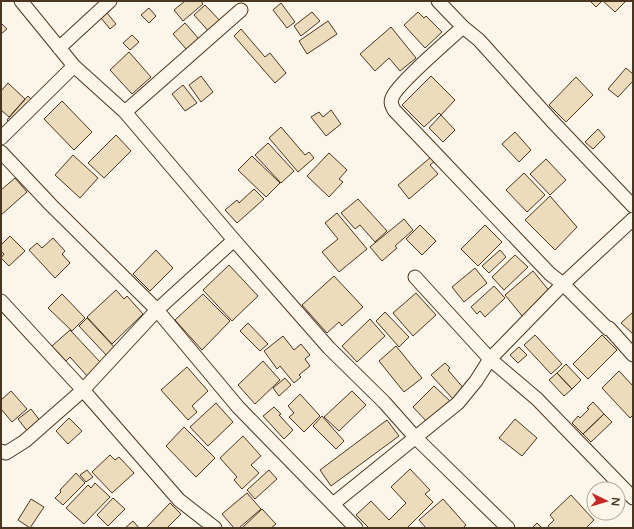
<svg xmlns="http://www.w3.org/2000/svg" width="634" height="529" font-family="'Varela Round',sans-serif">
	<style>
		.building { fill: #ecdcbc; stroke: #4a3520 }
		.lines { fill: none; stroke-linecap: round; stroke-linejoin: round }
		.street-casing { stroke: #4a3520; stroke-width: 15 }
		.street { stroke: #fbf6e9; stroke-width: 13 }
	</style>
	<rect width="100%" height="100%" fill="#fbf6e9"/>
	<path class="building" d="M185,1h16l2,3 -20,17 -9,-11z
		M590,1h12l-6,6z
		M603,1h23l-11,11z
		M281,3l14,19 -8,6 -14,-18z
		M205,5l18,19 -11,11 -18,-20z
		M149,8l7,8 -7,7 -8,-8z
		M312,12l8,9 -19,15 -7,-10z
		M418,12l6,6 2,-2 16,16 -17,16 -21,-23z
		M107,13l9,11 -6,5 -9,-11z
		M328,21l9,13 -30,20 -8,-13z
		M1,23l6,6 -6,5z
		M185,23l14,16 -12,11 -14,-16z
		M391,27l25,31 -16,13 -11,-13 -14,13 -15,-17z
		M241,29l24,28 5,-4 16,20 -11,10 -41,-47z
		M132,35l7,7 -9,8 -7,-7z
		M129,52l22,25 -19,17 -22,-24z
		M626,68l7,6v7l-15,16 -10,-8z
		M201,76l12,16 -12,10 -12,-17z
		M431,76l24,24 -14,15 -2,-2 -15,14 -22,-22z
		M576,77l17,18 -27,27 -17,-17z
		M8,83l17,16 -16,18 -8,-7v-19z
		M183,85l14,18 -12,8 -13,-17z
		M28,96l6,6 -21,24 -6,-6z
		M62,101l30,31 -18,18 -30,-31z
		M331,110l10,14 -15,12 -15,-19 8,-5 4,5z
		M441,115l14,15 -12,12 -14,-14z
		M281,127l24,28 4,-3 5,6 -16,14 -29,-34z
		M598,129l7,8 -12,12 -8,-7z
		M515,132l16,18 -12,12 -17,-18z
		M116,135l15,16 -27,27 -16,-15z
		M268,143l26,28 -13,12 -26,-28z
		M329,153l18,17 -8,9 4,3 -14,15 -22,-21z
		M73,155l25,23 -18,20 -25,-23z
		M252,156l28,27 -14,14 -28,-27z
		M431,157l4,4 -5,4 8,9 -29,25 -11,-14z
		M546,159l20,21 -16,15 -20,-21z
		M524,173l21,22 -18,17 -21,-22z
		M15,178l12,14 -26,23v-25z
		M254,189l10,10 -27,24 -12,-13 12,-10 2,3z
		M550,196l27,31 -22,23 -30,-30z
		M358,199l29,32 -12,11 -15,-17 -5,4 -14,-16z
		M337,213l30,36 -28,23 -17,-20 16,-13 -13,-16z
		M404,219l9,11 -18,16 2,2 -15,13 -12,-14z
		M420,225l16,16 -14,14 -16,-16z
		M485,225l17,17 -24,24 -17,-17z
		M10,236l15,15 -16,15 -8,-8 3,-4 -3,-3v-6z
		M53,238l12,13 -3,3 8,9 -15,15 -26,-28 8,-7 5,5z
		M156,250l17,18 -23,23 -17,-17z
		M500,250l6,7 -17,16 -7,-7z
		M515,255l13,12 -24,23 -12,-13z
		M229,265l29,31 -26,25 -29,-31z
		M475,268l12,15 -23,19 -12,-15z
		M533,271l18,22 -28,24 -18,-22z
		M334,276l29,31 -21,19 -3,-4 -12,11 -25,-28z
		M494,286l11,12 -20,19 -5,-6 -3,3 -6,-7z
		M116,290l8,9 3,-3 16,18 -31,30 -25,-27z
		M416,293l20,22 -23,21 -20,-23z
		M62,294l23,24 -13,13 -24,-23z
		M203,294l27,27 -28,29 -27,-30z
		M385,312l24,25 -10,10 -23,-26z
		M633,312v22l-12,-11z
		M87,318l29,31 -8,8 -29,-31z
		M370,319l15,17 -28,26 -15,-16z
		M248,323l20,21 -8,7 -20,-20z
		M70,330l32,34 -14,13 -18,-20 -4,4 -14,-15z
		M535,335l27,29 -11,10 -27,-29z
		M602,335l15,15 -29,29 -15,-15z
		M283,336l11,14 7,-6 9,11 -5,4 5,7 -11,9 2,2 -7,6 -14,-17 -3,3 -13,-18z
		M396,346l26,32 -18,14 -25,-31z
		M519,347l8,8 -9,8 -8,-8z
		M263,361l17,19 -25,24 -17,-19z
		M445,363l5,5 -2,2 17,20 -11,10 -23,-25z
		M566,364l15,16 -9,9 -15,-16z
		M187,367l21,24 -16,15 5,6 -9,8 -27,-30z
		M619,371l14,15v29l-3,3 -28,-30z
		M557,373l15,16 -8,7 -15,-16z
		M285,378l6,7 -12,11 -6,-8z
		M434,386l17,16 -22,22 -16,-17z
		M11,391l16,18 -15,13 -11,-13v-9z
		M352,391l14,14 -27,26 -15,-14z
		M300,394l20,22 -16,16 -15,-15 5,-4 -6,-7z
		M593,402l11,12 -21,20 -11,-11 6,-7 2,2 9,-9 -2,-1z
		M216,403l17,19 -25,24 -18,-19z
		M274,407l7,7 -2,1 14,15 -9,9 -21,-23z
		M31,409l10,13 -13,10 -10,-13z
		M604,414l8,8 -21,20 -8,-8z
		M322,416l22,25 -8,8 -23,-23z
		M69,418l13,13 -14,13 -12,-13z
		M515,419l22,19 -15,18 -23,-18z
		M387,420l12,16 -68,50 -11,-16z
		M184,427l31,31 -19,19 -30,-31z
		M243,436l18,20 -10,9 8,8 -17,16 -8,-9 3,-3 -17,-19z
		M110,455l5,5 4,-3 15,16 -22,20 -20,-21z
		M410,469l20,21 -5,4 8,8 -26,26h-38l-13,-13 15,-14 18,19 17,-17 -15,-16z
		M87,470l6,7 -7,5 -6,-7z
		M269,470l8,9 -22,20 -8,-9z
		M76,473l9,10 -22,22 -8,-7 6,-6 -1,-2z
		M95,483l15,14 -26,27 -18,-16 22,-23 3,3z
		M247,493l14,16 -22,19h-5l-12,-14z
		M571,495l23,25 -8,8h-37l-1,-2 6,-6 -4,-5z
		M113,498l12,11 -17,17 -11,-11z
		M31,499l13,8 -14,21 -12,-8z
		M443,499l23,26 -3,3h-37l-7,-8z
		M170,503l11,11 -14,14h-19l-1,-1z
		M262,509l14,15 -5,4h-29z
		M133,521l6,7h-14z
		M537,523l5,5h-10z"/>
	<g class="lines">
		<g class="street-casing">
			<path id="street" d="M21,1l53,65 51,46 109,128 95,108 55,54 31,35 93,91
				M438,1l25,26 16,13 73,81 81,85
				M463,27c-13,12 -67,58 -71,71 -2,5 0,8 2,12l156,164 13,10 45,45 1,-1 24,27
				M59,48l51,-47
				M125,112l116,-102
				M1,138l73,-72
				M1,152l50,53 106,105 81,97 118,121
				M415,277l75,82 47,40 96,99
				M1,301l82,89 96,110 36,28
				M1,451l5,2 19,-12 58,-51 74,-80 77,-70
				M333,504l125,-101 18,-22 14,-22 73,-75 70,-65"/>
		</g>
		<use href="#street" class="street"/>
	</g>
	<rect width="634" height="529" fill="none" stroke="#4a3520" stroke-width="4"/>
	<g transform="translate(606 501) rotate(95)"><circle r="19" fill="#fbf6e9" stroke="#b4a999"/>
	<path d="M0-3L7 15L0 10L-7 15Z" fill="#c62828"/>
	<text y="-6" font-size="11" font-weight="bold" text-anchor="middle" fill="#4a3520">N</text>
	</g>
</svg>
